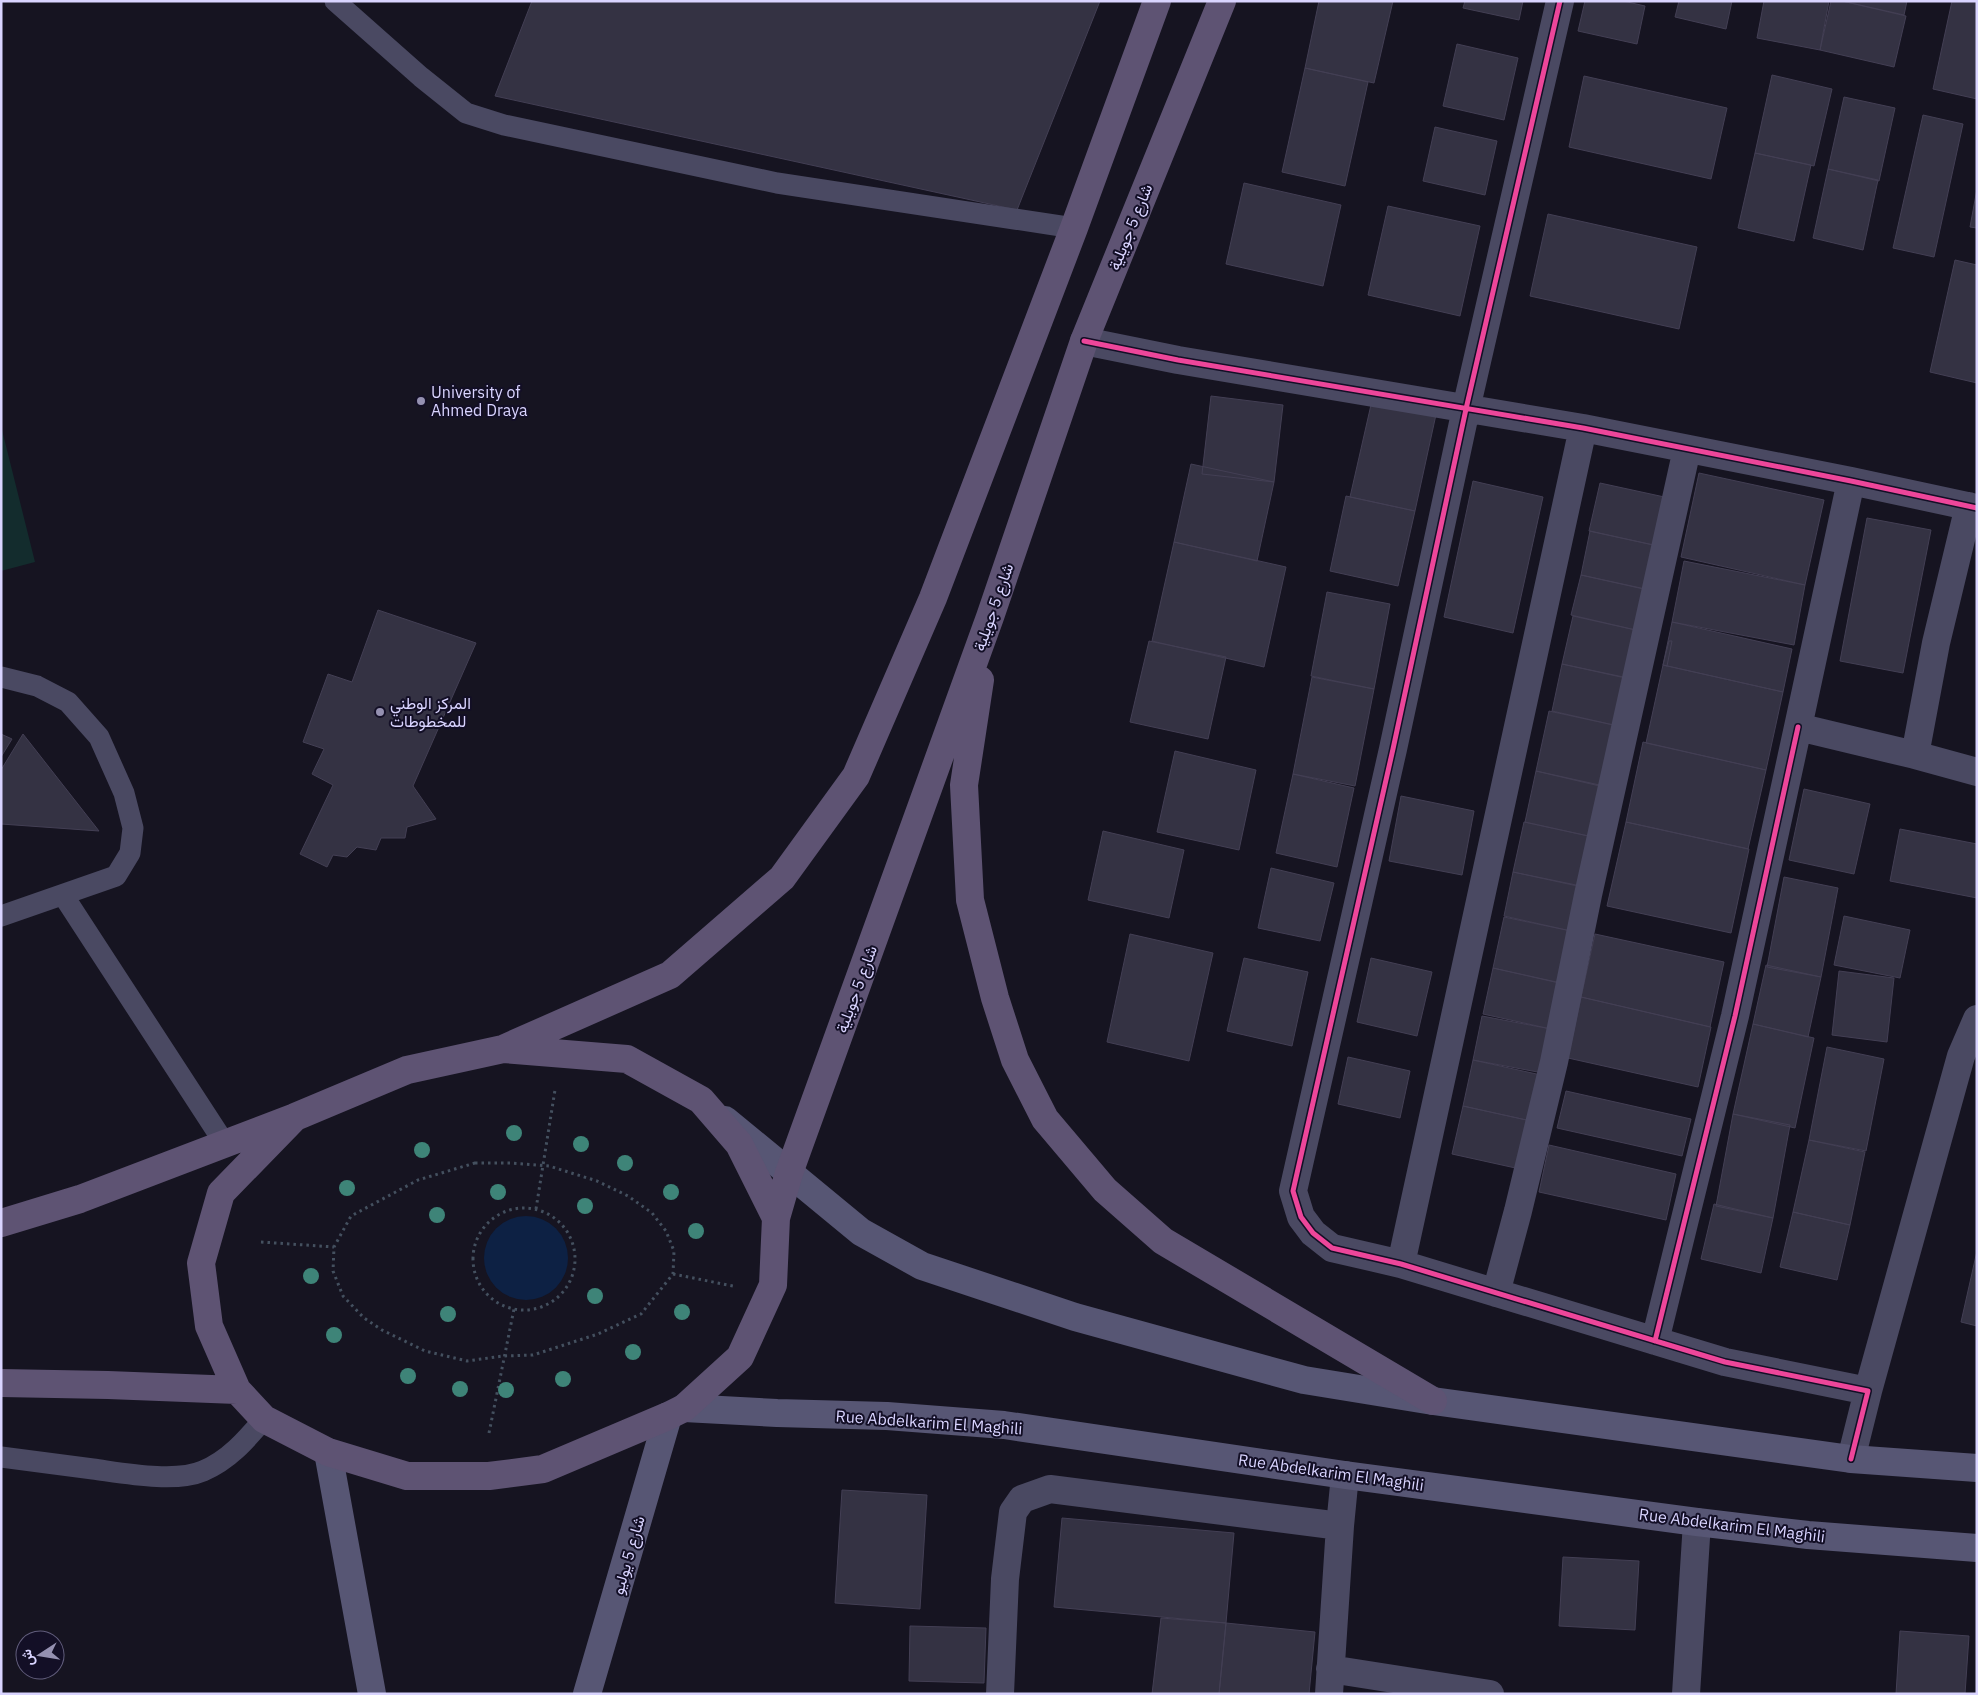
<svg xmlns="http://www.w3.org/2000/svg" width="1978" height="1695" font-family="'IBM Plex Sans',Vazirmatn,sans-serif">
	<style>
		.green { fill: #132c2d }
		.water { fill: #0d2144 }
		.building { fill: #343243; stroke: #433f54 }
		.lines { fill: none; stroke-linecap: round; stroke-linejoin: round }
		.path { stroke: #44505f; stroke-width: 3; stroke-dasharray: 2.5 4; stroke-linecap: butt }
		.lane { stroke: #4a4962; stroke-width: 21 }
		.street { stroke: #4a4962; stroke-width: 28 }
		.secondary { stroke: #575674; stroke-width: 28 }
		.primary { stroke: #5e5373; stroke-width: 28 }
		.cycleway-casing { stroke: #130f26; stroke-width: 8 }
		.cycleway { stroke: #ed469a; stroke-width: 5 }
		.tree { fill: #3e8478 }
		.poi-dot { fill: #9591b1; stroke: #130f26; stroke-width: 2 }
		.labels { text-anchor: middle; stroke-width: 4; stroke-linejoin: round; paint-order: stroke }
		.street-label { font-size: 16px; fill: #d9d4ff; stroke: #130f26 }
		.poi-label { font-size: 16px; fill: #d9d4ff; stroke: #130f26; text-anchor: start }
	</style>
	<rect width="100%" height="100%" fill="#161421"/>
	<path class="green" d="M1,426l34,136 -34,9z"/>
	<path class="water" d="M484 1258a42 42 0 1 1 84 0a42 42 0 1 1-84 0Z"/>
	<path class="building" d="M532,1h568l-83,209 -522,-114z
		M1319,1h74l-19,82 -69,-15z
		M1465,1h58l-4,19 -56,-12z
		M1585,1h38l22,5 -8,38 -59,-13z
		M1679,1h53l-6,28 -51,-12z
		M1764,1h65l-9,49 -63,-12z
		M1831,1h11l64,15 -12,51 -74,-17z
		M1842,1h65l-3,14z
		M1952,1h25v98l-44,-10z
		M1457,44l61,14 -14,62 -61,-14z
		M1305,68l63,14 -23,104 -63,-14z
		M1772,75l60,14 -18,77 -59,-13z
		M1584,76l143,32 -16,71 -142,-32z
		M1844,97l51,11 -16,73 -51,-12z
		M1923,115l40,9 -29,133 -41,-9z
		M1435,127l62,14 -12,54 -62,-14z
		M1755,153l56,12 -17,76 -56,-13z
		M1828,169l50,11 -15,70 -50,-12z
		M1244,183l97,22 -18,81 -97,-22z
		M1977,189v39l-7,-1z
		M1388,206l92,20 -20,90 -92,-21z
		M1548,214l149,33 -18,82 -149,-33z
		M1955,260l22,5v118l-47,-11z
		M1211,396l72,9 -9,77 -72,-8z
		M1373,396l64,14 -22,101 -65,-14z
		M1191,464l83,18 -17,79 -83,-19z
		M1699,473l125,27 -19,85 -124,-28z
		M1473,481l70,16 -30,136 -69,-16z
		M1600,483l69,15 -11,48 -69,-15z
		M1346,496l69,15 -17,75 -68,-15z
		M1867,518l64,12 -28,143 -63,-12z
		M1590,531l68,15 -10,44 -67,-15z
		M1174,542l112,25 -22,100 -112,-26z
		M1684,561l121,24 -11,60 -122,-23z
		M1581,575l69,15 -10,41 -69,-16z
		M1327,592l63,12 -16,85 -63,-13z
		M378,610l98,33 -63,143 23,33 -29,8 -2,11h-24l-5,12 -19,-3 -10,10 -14,-2 -6,12 -27,-13 33,-69 -21,-11 12,-25 -21,-7 25,-68 24,8z
		M1573,616l67,15 -10,48 -68,-15z
		M1672,622l120,27 -9,43 -120,-27z
		M1149,641l77,16 -18,82 -78,-17z
		M1669,641h3l-5,25 -4,-1z
		M1562,664l66,14 -10,48 -66,-15z
		M1663,665l120,27 -17,78 -120,-27z
		M1312,677l62,12 -19,97 -62,-12z
		M1549,711l69,15 -14,61 -68,-16z
		M1,734l11,5 -11,18z
		M23,734l76,97 -98,-7v-54z
		M1643,742l123,28 -18,79 -122,-27z
		M1175,751l81,19 -17,80 -82,-18z
		M1536,771l68,15 -11,51 -68,-15z
		M1293,774l61,14 -17,79 -61,-14z
		M1804,789l66,15 -16,70 -65,-14z
		M1401,796l73,15 -12,64 -73,-14z
		M1524,822l69,15 -11,50 -69,-15z
		M1626,822l123,27 -18,84 -124,-27z
		M1900,829l77,15v54l-87,-17z
		M1103,831l81,19 -15,68 -81,-18z
		M1271,868l63,15 -14,58 -62,-13z
		M1513,872l68,14 -10,45 -67,-15z
		M1784,877l54,11 -17,89 -54,-10z
		M1844,916l66,14 -10,48 -66,-13z
		M1504,917l67,14 -12,52 -66,-15z
		M1130,934l83,19 -24,108 -82,-19z
		M1595,934l129,28 -14,65 -129,-30z
		M1244,958l64,14 -16,74 -65,-15z
		M1371,958l61,14 -15,64 -60,-14z
		M1766,965l55,12 -13,60 -55,-13z
		M1493,968l68,15 -10,46 -68,-15z
		M1839,971l55,7 -7,64 -55,-7z
		M1581,997l130,30 -13,60 -130,-29z
		M1482,1016l69,13 -8,44 -70,-13z
		M1753,1024l61,14 -19,90 -62,-14z
		M1827,1047l57,12 -18,92 -57,-11z
		M1348,1057l62,14 -10,47 -62,-14z
		M1473,1060l68,15 -10,46 -68,-15z
		M1566,1091l125,28 -9,37 -125,-28z
		M1463,1106l68,15 -11,48 -68,-15z
		M1733,1114l57,11 -17,93 -57,-12z
		M1809,1140l56,12 -15,73 -57,-13z
		M1549,1145l127,29 -10,46 -127,-28z
		M1714,1204l59,14 -12,55 -60,-14z
		M1793,1212l57,13 -13,55 -57,-13z
		M1977,1251v75l-16,-4z
		M842,1490l85,5 -7,114 -85,-6z
		M1062,1518l172,15 -8,90 -172,-16z
		M1563,1557l76,4 -4,69 -76,-4z
		M1161,1618l65,5 -7,71h-67z
		M1226,1623l89,9 -6,62h-90z
		M910,1626l76,2 -2,55 -75,-2z
		M1900,1631l69,5 -4,58h-69z"/>
	<g class="lines">
		<path class="path" d="M475,1163h36l38,3 48,15 31,15 24,17 14,18 8,20 -1,23 -32,40 -43,20 -65,21 -30,1 -36,5 -42,-10 -43,-21 -18,-12 -21,-22 -10,-25 1,-24 17,-31 67,-36z
			M473 1259a51 51 0 1 1 102 0a51 51 0 1 1-102 0Z
			M536,1209l19,-119
			M261,1242l73,5
			M673,1274l60,12
			M489,1433l25,-124"/>
		<path class="lane" d="M335,1l86,76 45,36 38,12 273,58 297,45
			M1,677l36,9 31,16 31,35 25,56 9,35 -3,25 -14,23 -115,40
			M63,895l162,249
			M1,1457c31,4 61,8 92,12 30,4 82,14 110,2 26,-11 43,-31 61,-52"/>
		<path class="street" d="M1560,1l-94,408 -73,340 -100,442 8,26 12,16 19,15 69,16 324,98 143,29 -17,68
			M1084,341l94,19 405,68 268,53 126,27
			M1851,481l-53,246 117,28
			M1969,506l-33,137 -21,112 62,17
			M1401,1264l182,-836
			M1496,1293l22,-82 36,-149 34,-167 99,-446
			M1655,1341l80,-325 63,-289
			M1868,1391l93,-335 16,-37
			M1330,1669l160,25
			M1000,1694l5,-115 8,-67 9,-13 28,-10 290,37
			M1329,1694l11,-168 5,-51
			M1686,1694l11,-172"/>
		<path class="secondary" d="M725,1120l136,112 61,34 153,51 229,63 129,21 418,58 126,9
			M684,1408l93,5 110,3 117,9 341,50 352,47 111,13 169,13
			M328,1452l44,242
			M587,1694l81,-278"/>
		<path class="primary" d="M980,680l-16,105 6,115 25,98 20,62 30,59 60,71 58,51 270,160
			M505,1048l165,-73 112,-97 74,-102 77,-178 141,-370 83,-227
			M776,1218l13,-45 201,-556 94,-276 138,-340
			M1,1223l79,-24 215,-82 112,-47 96,-21 124,10 74,41 38,44 37,74 -3,67 -33,72 -56,51 -16,8 -125,53 -54,7h-82l-79,-24 -64,-33 -27,-29 -28,-64 -8,-63 20,-70 74,-76
			M1,1383l107,2 129,5"/>
		<g class="cycleway-casing">
			<path id="cycleway" d="M1560,1l-94,408 -73,340 -100,442 8,26 12,16 19,15 69,16 324,98 143,29 -17,68
				M1084,341l94,19 405,68 268,53 126,27
				M1655,1341l80,-325 63,-289"/>
		</g>
		<use href="#cycleway" class="cycleway"/>
	</g>
	<g class="tree">
		<circle cx="514" cy="1133" r="8"/>
		<circle cx="581" cy="1144" r="8"/>
		<circle cx="422" cy="1150" r="8"/>
		<circle cx="625" cy="1163" r="8"/>
		<circle cx="347" cy="1188" r="8"/>
		<circle cx="498" cy="1192" r="8"/>
		<circle cx="671" cy="1192" r="8"/>
		<circle cx="585" cy="1206" r="8"/>
		<circle cx="437" cy="1215" r="8"/>
		<circle cx="696" cy="1231" r="8"/>
		<circle cx="311" cy="1276" r="8"/>
		<circle cx="595" cy="1296" r="8"/>
		<circle cx="682" cy="1312" r="8"/>
		<circle cx="448" cy="1314" r="8"/>
		<circle cx="334" cy="1335" r="8"/>
		<circle cx="633" cy="1352" r="8"/>
		<circle cx="408" cy="1376" r="8"/>
		<circle cx="563" cy="1379" r="8"/>
		<circle cx="460" cy="1389" r="8"/>
		<circle cx="506" cy="1390" r="8"/>
	</g>
	<g class="poi-dot">
		<circle cx="421" cy="401" r="5"/>
		<circle cx="380" cy="712" r="5"/>
	</g>
	<g class="labels">
		<g class="street-label">
			<text transform="translate(1130 227) rotate(-68)" y="6">شارع 5 جويلية</text>
			<text transform="translate(993 607) rotate(-71)" y="6">شارع 5 جويلية</text>
			<text transform="translate(856 989) rotate(-70)" y="6">شارع 5 جويلية</text>
			<text transform="translate(929 1422) rotate(4)" y="6">Rue Abdelkarim El Maghili</text>
			<text transform="translate(1331 1472) rotate(8)" y="6">Rue Abdelkarim El Maghili</text>
			<text transform="translate(1732 1525) rotate(7)" y="6">Rue Abdelkarim El Maghili</text>
			<text transform="translate(628 1555) rotate(-74)" y="6">شارع 5 يوليو</text>
		</g>
		<g class="poi-label">
			<text x="431" y="398">University of<tspan x="431" dy="18">Ahmed Draya</tspan></text>
			<text x="390" y="709">المركز الوطني<tspan x="390" dy="18">للمخطوطات</tspan></text>
		</g>
	</g>
	<rect width="1978" height="1695" fill="none" stroke="#d9d4ff" stroke-width="5"/>
	<g transform="translate(40 1655) rotate(258)"><circle r="24" fill="#130f26" stroke="#625e7d"/>
	<path d="M0-4L9 19L0 12L-9 19Z" fill="#9591b1"/>
	<text y="-8" font-size="14" font-weight="bold" text-anchor="middle" fill="#d9d4ff">ش</text>
	</g>
</svg>
